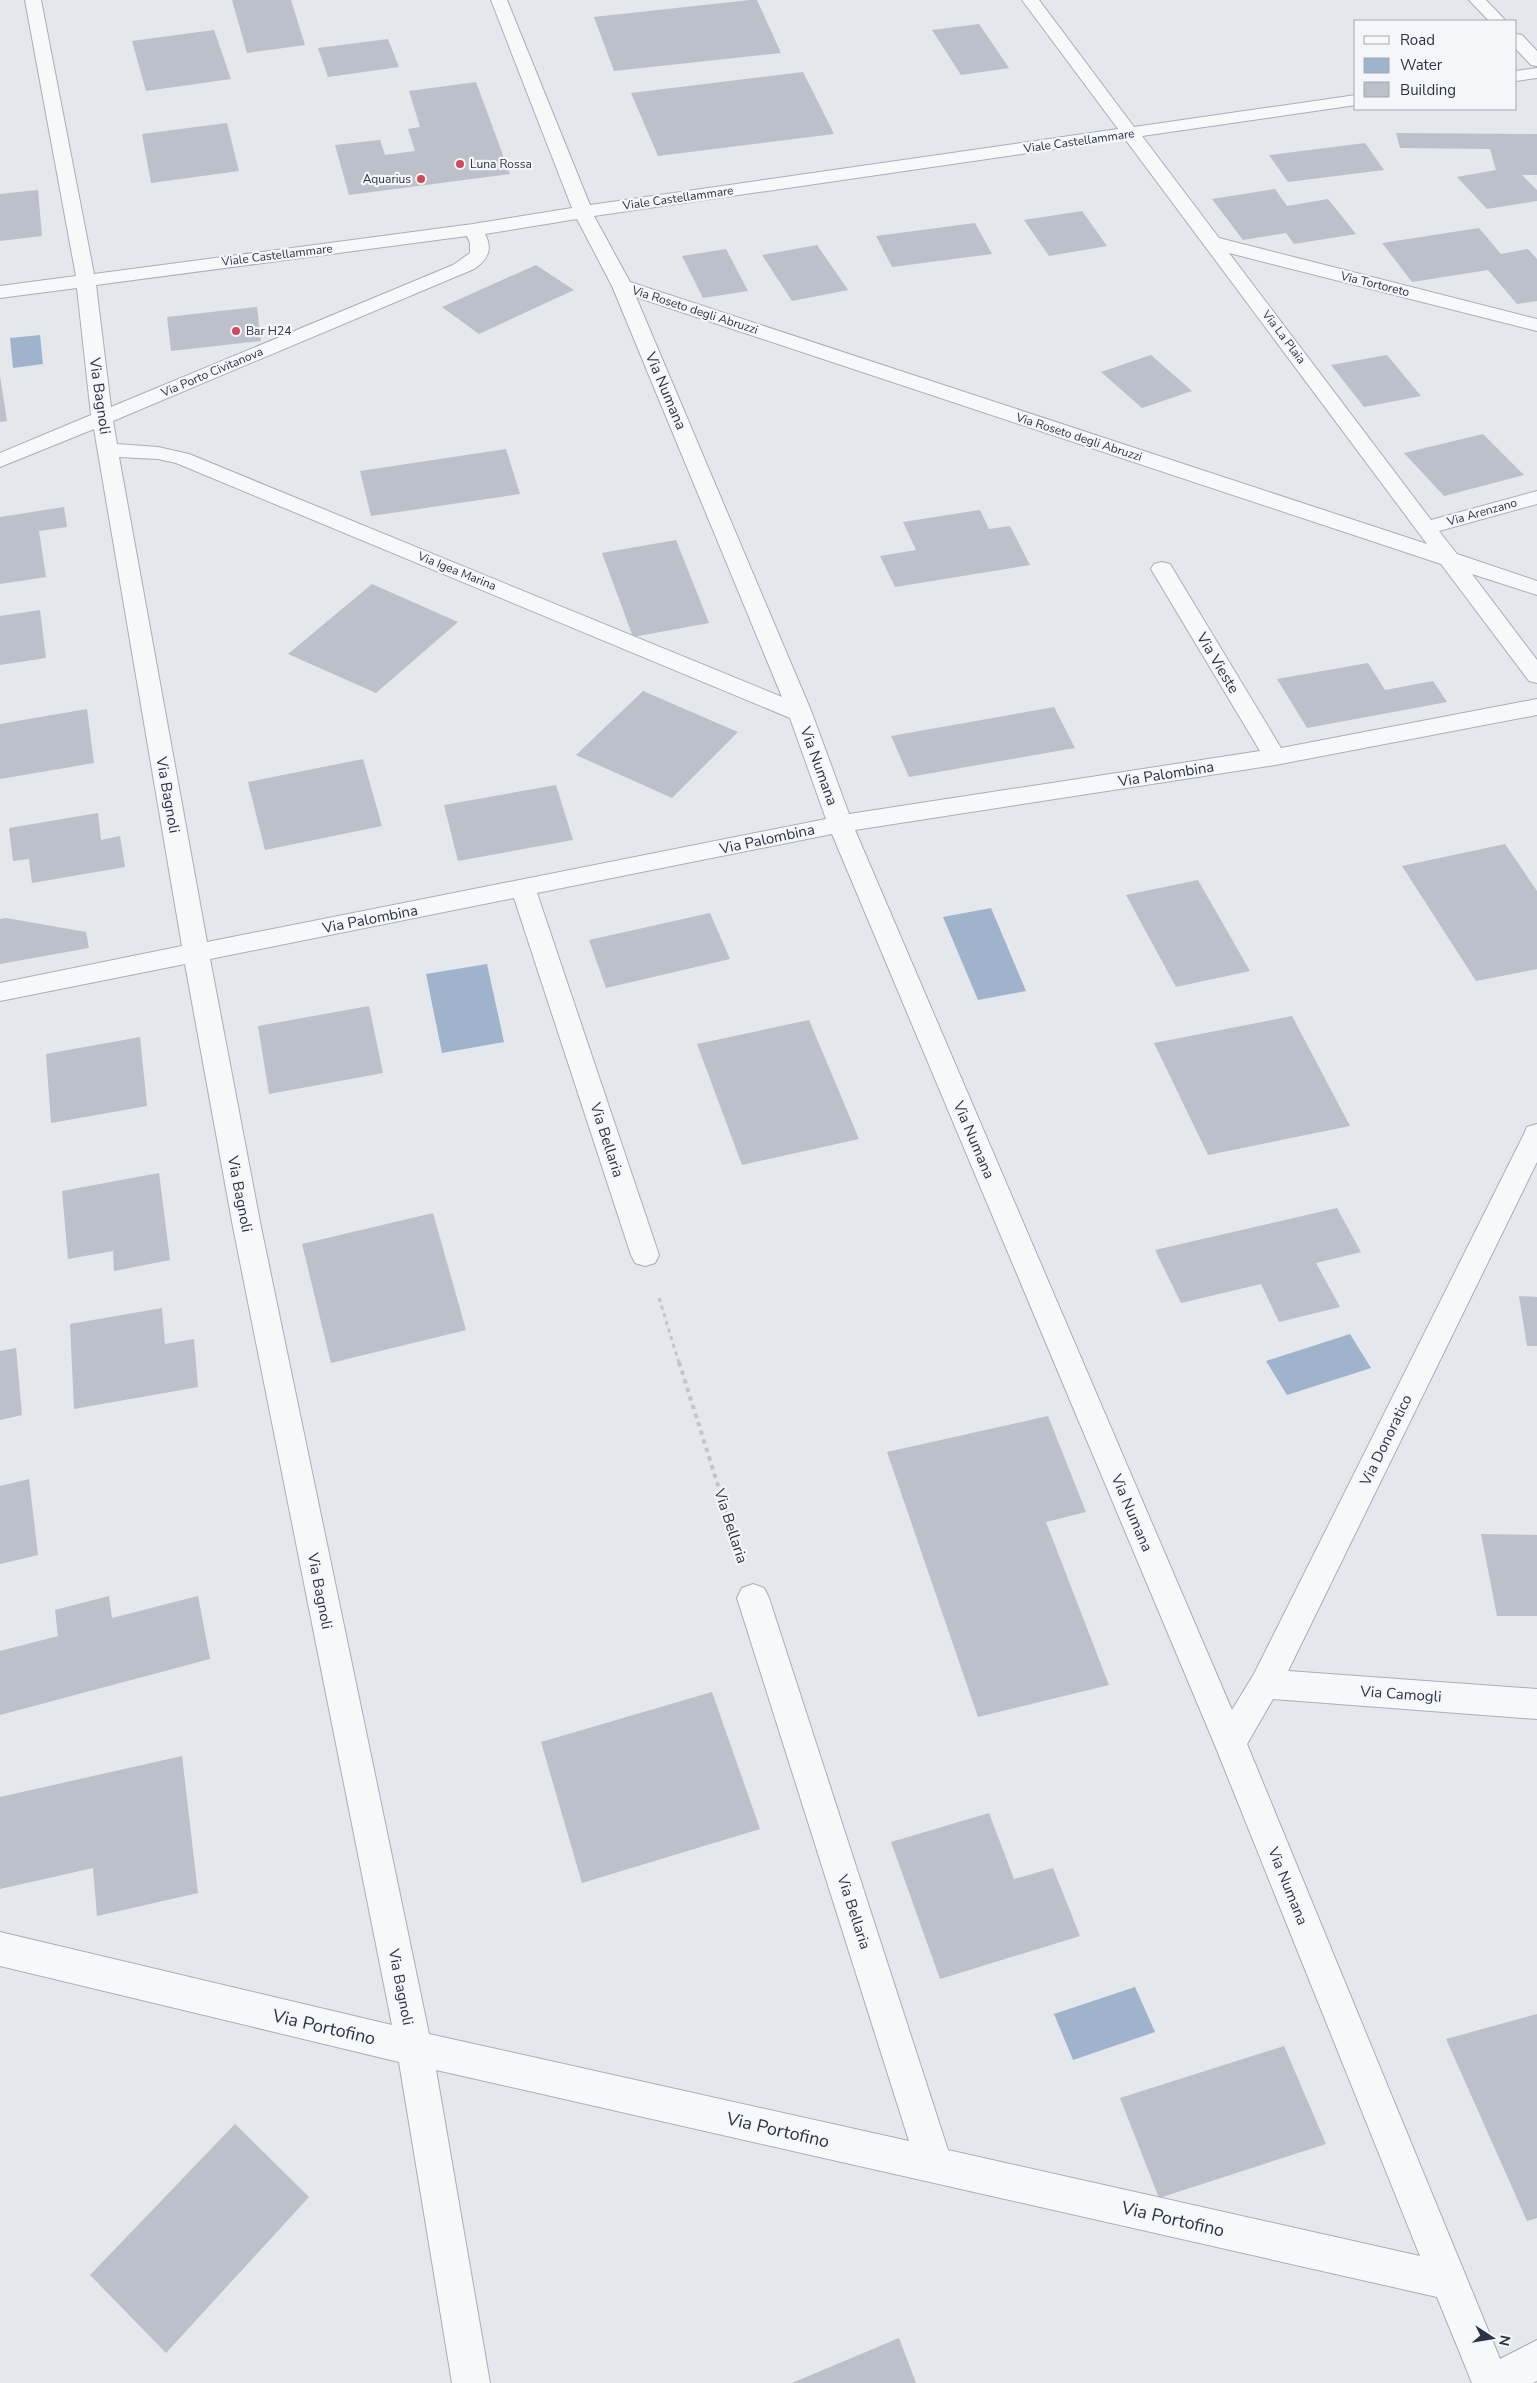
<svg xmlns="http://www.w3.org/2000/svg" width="1537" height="2383" font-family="'Nunito Sans',sans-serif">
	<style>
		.water { fill: #9fb4cc }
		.building { fill: #bbc0ca }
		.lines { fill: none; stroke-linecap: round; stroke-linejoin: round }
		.street-casing { stroke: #a9aeb7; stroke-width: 2 }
		.path-far1 { stroke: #c2c5cb; stroke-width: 3; stroke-dasharray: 4 4; stroke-linecap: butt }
		.path { stroke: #c2c5cb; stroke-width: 4; stroke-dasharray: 4.5 4.5; stroke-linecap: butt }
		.street { fill: #f7f8fa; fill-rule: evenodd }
		.poi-dot { fill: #d1495b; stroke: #f4f6f9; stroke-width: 2 }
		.labels { text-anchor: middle; stroke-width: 4.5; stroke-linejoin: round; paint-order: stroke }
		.far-street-label { font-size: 12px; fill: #2b3445; stroke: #f4f6f9 }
		.far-poi-label { font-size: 12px; fill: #2b3445; stroke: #f4f6f9; text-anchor: start }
		.street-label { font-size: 15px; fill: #2b3445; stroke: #f4f6f9 }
		.near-street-label { font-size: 18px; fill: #2b3445; stroke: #f4f6f9 }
	</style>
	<rect width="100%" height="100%" fill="#e4e7ec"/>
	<path class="water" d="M40,335l3,29 -30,4 -3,-30z
		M991,908l35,83 -48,9 -35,-83z
		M487,964l17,78 -62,11 -16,-79z
		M1350,1334l21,34 -84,27 -21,-34z
		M1135,1987l20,45 -82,28 -19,-46z"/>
	<path class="building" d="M232,0h59l14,45 -58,8z
		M750,0h7l24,53 -167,18 -20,-54z
		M979,24l30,44 -48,7 -29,-45z
		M214,30l17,49 -85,12 -14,-50z
		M388,39l11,28 -71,10 -10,-29z
		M803,72l31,62 -176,22 -27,-63z
		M476,82l34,92 -161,21 -14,-50 45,-5 5,15 30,-4 -7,-22 12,-2 -11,-36z
		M227,123l12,48 -88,12 -9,-49z
		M1396,133l141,1v41h-15l15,15v11l-50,8 -30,-32 39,-7 -6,-21 -90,-1z
		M1365,143l19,27 -96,12 -19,-27z
		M1275,189l12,17 41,-7 28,35 -62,10 -8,-11 -43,7 -31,-41z
		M38,190l4,46 -42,5v-47z
		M1082,211l25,35 -58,10 -25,-36z
		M975,223l17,31 -100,13 -16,-31z
		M1479,228l22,26 27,-5 9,10v42l-20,3 -29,-34 -76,12 -30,-39z
		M817,245l31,45 -56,11 -30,-46z
		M726,249l22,42 -45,7 -21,-42z
		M536,265l38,25 -95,44 -37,-27z
		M257,307l4,34 -90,10 -4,-34z
		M1151,355l41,36 -50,17 -41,-36z
		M1387,355l34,41 -57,11 -33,-42z
		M0,376l7,45 -7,1z
		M1483,434l41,41 -80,21 -40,-43z
		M506,449l14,45 -149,22 -11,-45z
		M64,507l3,20 -28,4 7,46 -46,7v-67z
		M980,510l9,19 21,-3 20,39 -135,22 -15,-31 36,-6 -13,-28z
		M676,540l33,83 -76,14 -31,-84z
		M372,584l86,38 -82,71 -88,-39z
		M40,610l6,48 -46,7v-49z
		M1368,663l17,27 48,-9 14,21 -140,26 -30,-49z
		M643,691l95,41 -66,66 -96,-43z
		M1054,707l21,41 -166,29 -18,-41z
		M87,709l7,54 -94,16v-55z
		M363,759l19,67 -117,24 -17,-68z
		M556,785l17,55 -115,21 -14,-56z
		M98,813l3,27 19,-4 5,31 -93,16 -3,-24 -16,2 -4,-33z
		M1505,844l32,47v78l-61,12 -74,-115z
		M1198,880l52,91 -74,16 -50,-92z
		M710,913l20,46 -124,29 -17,-48z
		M6,918l80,14 3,16 -89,16v-45z
		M369,1006l14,67 -114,21 -11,-68z
		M1292,1016l58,110 -142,29 -54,-112z
		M809,1020l50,119 -117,26 -45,-121z
		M140,1037l7,69 -96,17 -5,-69z
		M159,1173l11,87 -56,11 -1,-20 -45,8 -6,-68z
		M1337,1208l24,44 -45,11 24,44 -61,15 -18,-38 -80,19 -26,-53z
		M433,1213l33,117 -135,33 -29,-119z
		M1519,1296l18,1v49h-10z
		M162,1308l3,36 29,-5 4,48 -124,22 -4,-85z
		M16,1348l6,67 -22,5v-69z
		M1048,1416l38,96 -40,10 63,163 -131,32 -91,-265z
		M29,1479l9,76 -38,9v-78z
		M1481,1534l56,1v81h-40z
		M109,1596l3,22 86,-22 12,63 -210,56v-64l58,-15 -3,-26z
		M712,1692l48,137 -178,54 -41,-141z
		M182,1756l16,137 -101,23 -4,-48 -93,21v-92z
		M989,1813l25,66 39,-11 27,68 -140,43 -49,-137z
		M1537,2014v204l-10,3 -81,-182z
		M1284,2046l42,98 -167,54 -39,-100z
		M235,2124l74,73 -143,156 -76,-78z
		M899,2338l17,45h-124z"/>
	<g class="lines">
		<g class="street-casing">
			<path id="street" d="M25,0h16l53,274 379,-50 99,-16 -81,-208h16l83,205 528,-76 -96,-129h17l95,127 222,-32v10l-214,31 77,102 318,81v12l-308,-78 202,267 106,-29v13l-98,27 18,23 80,27v14l-65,-21 65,86v23l-8,-2 -88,-117 -805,-267 176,416 37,101 411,-63 -109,-182 3,-5 8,-2 8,2 3,5 108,179 256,-49v16l-262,50 -420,65 377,880 22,-36 270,-540 3,-7 10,-3v38l-249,509 249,18v30l-264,-20 -26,45 253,615 37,-19v41l-4,2h-61l-35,-86 -1001,-227 54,313h-38l-53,-321 -399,-96v-34l392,93 -159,-798 -48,-263 -185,37v-18l182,-37 -88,-517 -94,38v-14l91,-38 -14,-127 -77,10v-12l76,-10zM1125,139l302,405 -797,-262 -36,-66zM577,219l35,67 170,411 -593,-243 -31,-7 -41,-3 -4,-23 361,-152c14,-9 19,-20 11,-35zM467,236l3,7v10l-17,12 -342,142 -15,-122zM119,457l39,2 18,4 614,255 36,101 -619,123zM832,834l382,909 206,513 -472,-106 -179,-552 -5,-10 -11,-4 -11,4 -5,10 172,543 -480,-107 -168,-807 -51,-268 304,-61 117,357 4,8 10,3 10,-3 4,-8 -122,-362z
				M1469,0h17l20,21h-17z
				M1516,34l6,1 15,16v15l-6,-1 -15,-16z
				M1537,68v10l-21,3v-10z"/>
		</g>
		<path class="path-far1" d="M659,1298l20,65"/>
		<path class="path" d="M679,1362l60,190"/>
		<use href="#street" class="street"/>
	</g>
	<g class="poi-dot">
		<circle cx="460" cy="164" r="5"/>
		<circle cx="421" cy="179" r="5"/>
		<circle cx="236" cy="331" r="5"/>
	</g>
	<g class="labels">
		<g class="far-street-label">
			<text transform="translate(1079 141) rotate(-8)" y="4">Viale Castellammare</text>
			<text transform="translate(678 198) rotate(-8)" y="4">Viale Castellammare</text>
			<text transform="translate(277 255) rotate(-7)" y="4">Viale Castellammare</text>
			<text transform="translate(1375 284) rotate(14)" y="4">Via Tortoreto</text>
			<text transform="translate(695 310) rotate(18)" y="4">Via Roseto degli Abruzzi</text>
			<text transform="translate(1284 337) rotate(53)" y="4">Via La Plaia</text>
			<text transform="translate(212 372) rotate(-23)" y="4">Via Porto Civitanova</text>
			<text transform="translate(1079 437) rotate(18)" y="4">Via Roseto degli Abruzzi</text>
			<text transform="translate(1482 512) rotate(-16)" y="4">Via Arenzano</text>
			<text transform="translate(457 571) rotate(22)" y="4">Via Igea Marina</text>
		</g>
		<g class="far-poi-label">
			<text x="470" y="168">Luna Rossa</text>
			<text x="411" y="183" text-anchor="end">Aquarius</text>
			<text x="246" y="335">Bar H24</text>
		</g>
		<g class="street-label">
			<text transform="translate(666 391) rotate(67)" y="5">Via Numana</text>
			<text transform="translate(100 396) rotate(82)" y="5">Via Bagnoli</text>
			<text transform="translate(1218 663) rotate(59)" y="5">Via Vieste</text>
			<text transform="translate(819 766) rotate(70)" y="5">Via Numana</text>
			<text transform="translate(1166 774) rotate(-9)" y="5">Via Palombina</text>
			<text transform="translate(168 795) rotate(80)" y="5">Via Bagnoli</text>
			<text transform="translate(767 839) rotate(-12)" y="5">Via Palombina</text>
			<text transform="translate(370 919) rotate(-11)" y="5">Via Palombina</text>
			<text transform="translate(607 1140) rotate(72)" y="5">Via Bellaria</text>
			<text transform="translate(974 1140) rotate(67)" y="5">Via Numana</text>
			<text transform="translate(240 1194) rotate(79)" y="5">Via Bagnoli</text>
			<text transform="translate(1386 1440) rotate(-64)" y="5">Via Donoratico</text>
			<text transform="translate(1132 1513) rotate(67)" y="5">Via Numana</text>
			<text transform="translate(731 1526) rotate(72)" y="5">Via Bellaria</text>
			<text transform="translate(320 1591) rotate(79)" y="5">Via Bagnoli</text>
			<text transform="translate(1401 1694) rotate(4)" y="5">Via Camogli</text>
			<text transform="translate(1288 1886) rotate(68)" y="5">Via Numana</text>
			<text transform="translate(854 1912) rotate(72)" y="5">Via Bellaria</text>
			<text transform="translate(401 1987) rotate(79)" y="5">Via Bagnoli</text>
		</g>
		<g class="near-street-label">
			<text transform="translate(324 2027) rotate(13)" y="6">Via Portofino</text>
			<text transform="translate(778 2130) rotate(13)" y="6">Via Portofino</text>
			<text transform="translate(1173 2219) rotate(13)" y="6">Via Portofino</text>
		</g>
	</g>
	<rect x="1354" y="20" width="162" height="90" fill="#f4f6f9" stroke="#a4a8b1"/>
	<rect x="1364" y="36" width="25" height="8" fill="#f7f8fa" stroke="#a4a8b1"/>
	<text x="1400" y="45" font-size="15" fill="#2b3445">Road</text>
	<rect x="1364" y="58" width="25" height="15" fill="#9fb4cc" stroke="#a4a8b1"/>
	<text x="1400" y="70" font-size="15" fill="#2b3445">Water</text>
	<rect x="1364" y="82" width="25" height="15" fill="#bbc0ca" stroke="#a4a8b1"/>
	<text x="1400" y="95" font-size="15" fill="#2b3445">Building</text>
	<g transform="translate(1492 2338) rotate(102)" stroke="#f4f6f9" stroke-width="4" paint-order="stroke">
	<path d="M0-4L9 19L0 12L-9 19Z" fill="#2b3445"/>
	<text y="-8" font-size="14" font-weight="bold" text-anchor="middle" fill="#2b3445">N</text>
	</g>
</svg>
